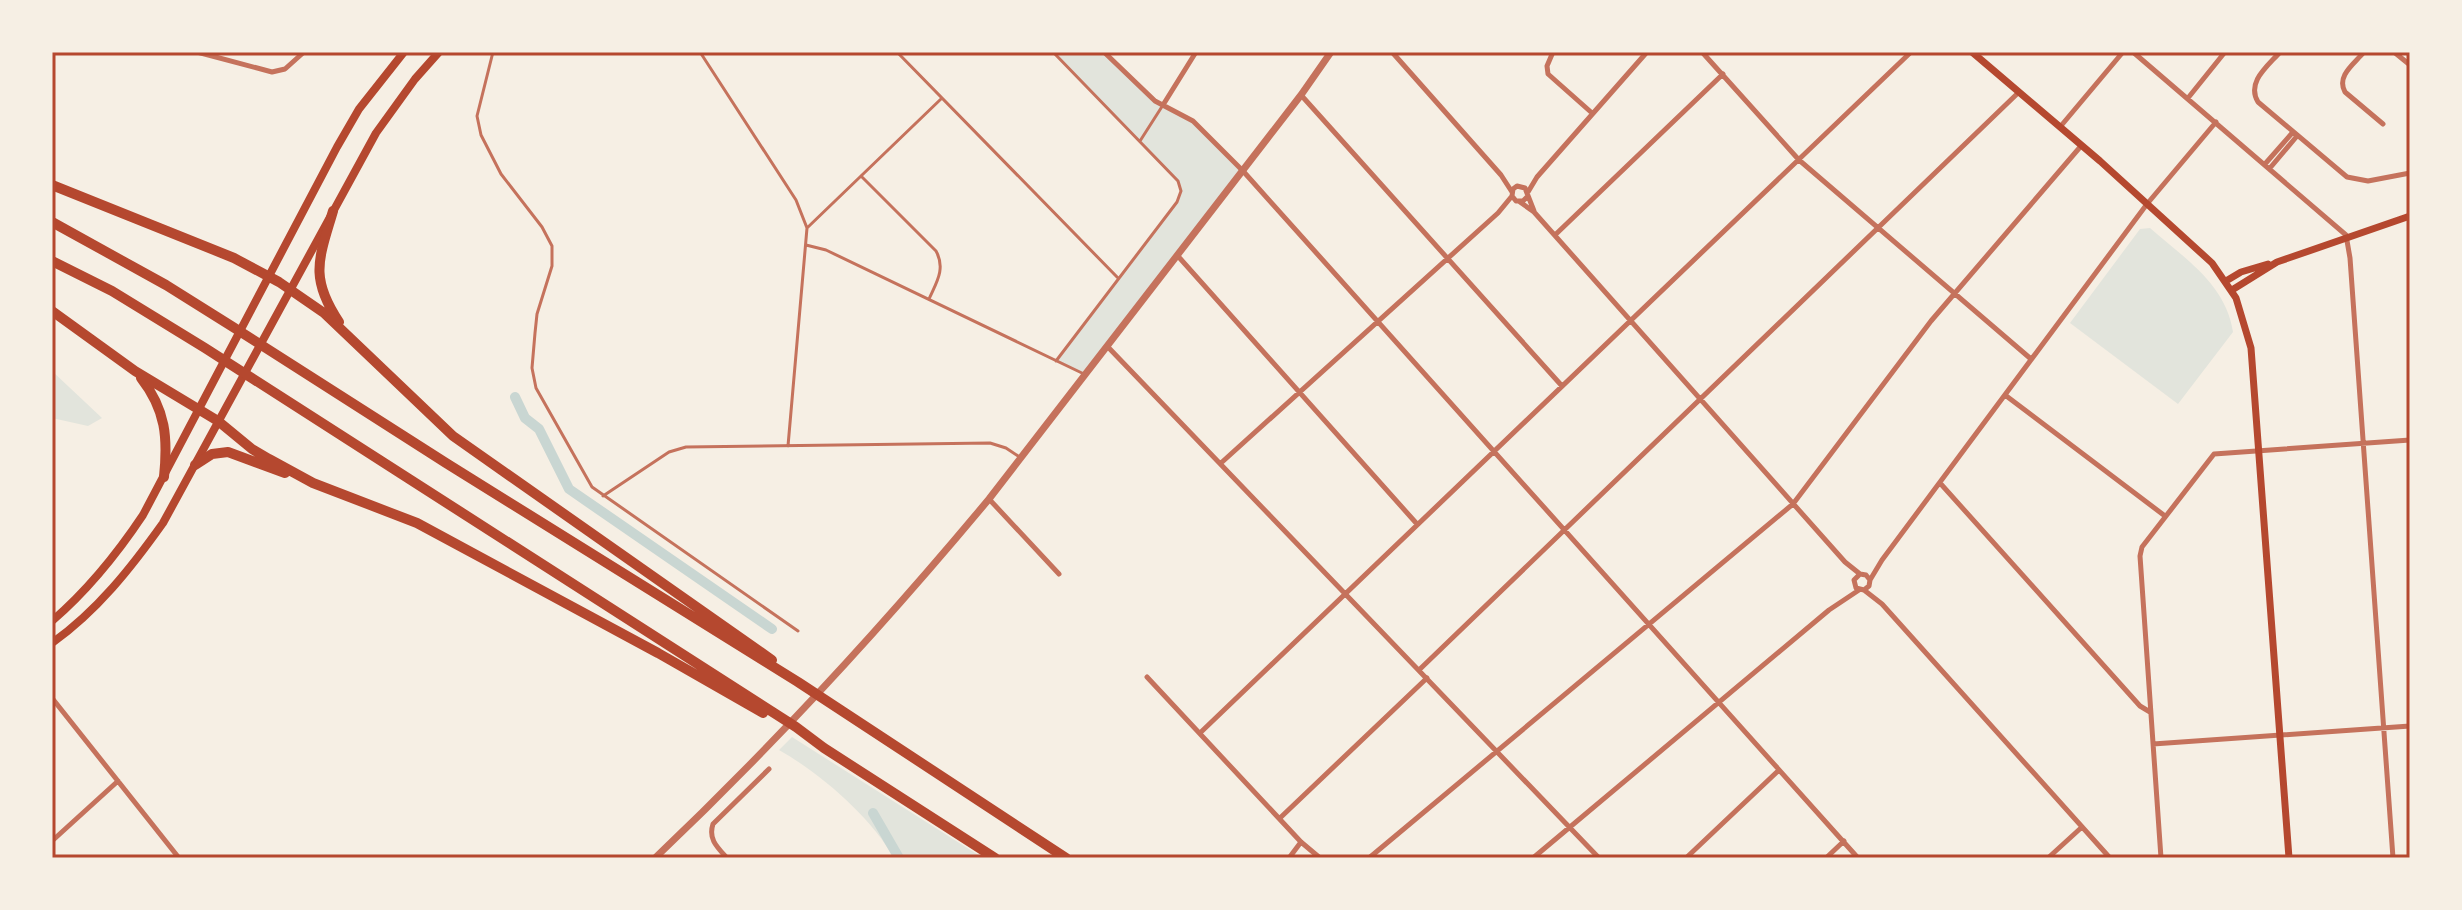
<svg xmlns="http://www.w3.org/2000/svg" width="2462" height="910" font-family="'Nunito Sans',sans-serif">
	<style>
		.green { fill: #e2e4dc }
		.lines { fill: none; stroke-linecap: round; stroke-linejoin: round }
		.canal { stroke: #c9d6d2; stroke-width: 10 }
		.service { stroke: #c5725c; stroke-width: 3 }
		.minor { stroke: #c5725c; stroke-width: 5 }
		.tertiary { stroke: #c5725c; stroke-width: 7 }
		.secondary { stroke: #b5482f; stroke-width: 7 }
		.primary { stroke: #b5482f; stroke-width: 8 }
		.motorway { stroke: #b5482f; stroke-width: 10 }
		.neatline { fill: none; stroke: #b5482f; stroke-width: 3 }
	</style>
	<rect width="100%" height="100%" fill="#f6efe4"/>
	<path class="green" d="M1053,52h51l45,44 36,20 58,55 -159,203 -28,-13 124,-164v-12z
		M2150,228c34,30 76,56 83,104l-55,72 -108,-81 70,-94z
		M52,371l50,47 -14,8 -36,-8z
		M792,737l191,121h-89c-23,-41 -74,-85 -115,-108z"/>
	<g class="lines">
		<path class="canal" d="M515,397l10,21 14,11 30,60 203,140
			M873,813l26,45"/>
		<path class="service" d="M493,52l-16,64 4,19 20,39 41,53 10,19v20l-15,48 -2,19 -3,35 4,20 56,99 206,144
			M700,52l96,148 11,28 -19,218
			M897,52l221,226
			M1053,52l125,129 3,10 -4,11 -121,159
			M1140,141l23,-36
			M862,177l74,74c10,18 0,32 -7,48
			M807,228l135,-130
			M806,245l20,5 258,124
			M603,496l66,-44 17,-5 304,-4 16,5 15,10"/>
		<path class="minor" d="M197,52l75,20 13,-3 19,-17
			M1104,52l51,49 38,20 50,50 615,687
			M1392,52l109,123 11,17
			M1553,52l-6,14 1,8 44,39
			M1702,52l97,108 232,199
			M2133,52l213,183 4,23 43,600
			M2280,52c-12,14 -34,30 -22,50l89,75 21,4 42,-8
			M2364,52c-10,12 -28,24 -19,40l38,32
			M2394,52l16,13
			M1301,95l261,291
			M2188,98l37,-46
			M1163,105l33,-53
			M2060,127l63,-75
			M2265,164l28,-32
			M2270,168l27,-32
			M1528,192l9,-15 110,-125
			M1527,197l-4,4h-7l-4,-5 1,-7 4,-3 8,2 9,23
			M1520,202l14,10 311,350 15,12
			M1555,235l168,-161
			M1177,255l240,269
			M1107,346l492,512
			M2005,395l160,121
			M1221,463l277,-250 14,-17
			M1940,483l200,223 10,6
			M989,499l70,75
			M1870,580l12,-20 265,-356 69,-82
			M1864,590l5,-4 1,-6 -4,-5 -6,-1 -6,6 2,8 8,2 18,14 228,254
			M1419,670l600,-578
			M1147,677l154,165 19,16
			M52,698l127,160
			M1200,733l711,-681
			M2153,744l257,-18
			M1280,818l147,-140
			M52,841l66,-60
			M727,858c-10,-11 -19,-19 -14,-34l56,-55
			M1289,858l12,-16
			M1369,858l424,-354 138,-183 150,-175
			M1533,858l296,-248 30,-20
			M1686,858l93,-88
			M1826,858l18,-17
			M2048,858l34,-31
			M2161,858l-21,-302 2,-9 72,-93 196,-14"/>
		<path class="tertiary" d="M655,858c119,-113 229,-233 334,-359l312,-404 30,-43"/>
		<path class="secondary" d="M1972,52l128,109 112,102 24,35 15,50 38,510
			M2226,281l15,-9 27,-8
			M2232,290l45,-28 133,-46"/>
		<path class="primary" d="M52,621c36,-31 65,-67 91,-106l194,-368 22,-38 45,-57
			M52,643c45,-32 79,-75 111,-120l213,-390 39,-54 24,-27"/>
		<path class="motorway" d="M52,185l182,73 45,24 45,31 129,123 319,224
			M333,211c-14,48 -24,66 6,111
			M52,222l114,63 67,42 213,136 352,219 268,176
			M52,261l60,30 93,57 591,379 28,21 171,110
			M52,311l83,60 83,50 34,28 17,10 44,24 104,40 241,130 105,60
			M141,378c25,32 27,60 23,99
			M195,465l17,-11 16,-2 57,21"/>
	</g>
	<rect width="2462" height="910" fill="none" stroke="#f6efe4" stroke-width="108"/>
	<rect x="54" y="54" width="2354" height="802" class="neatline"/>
</svg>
